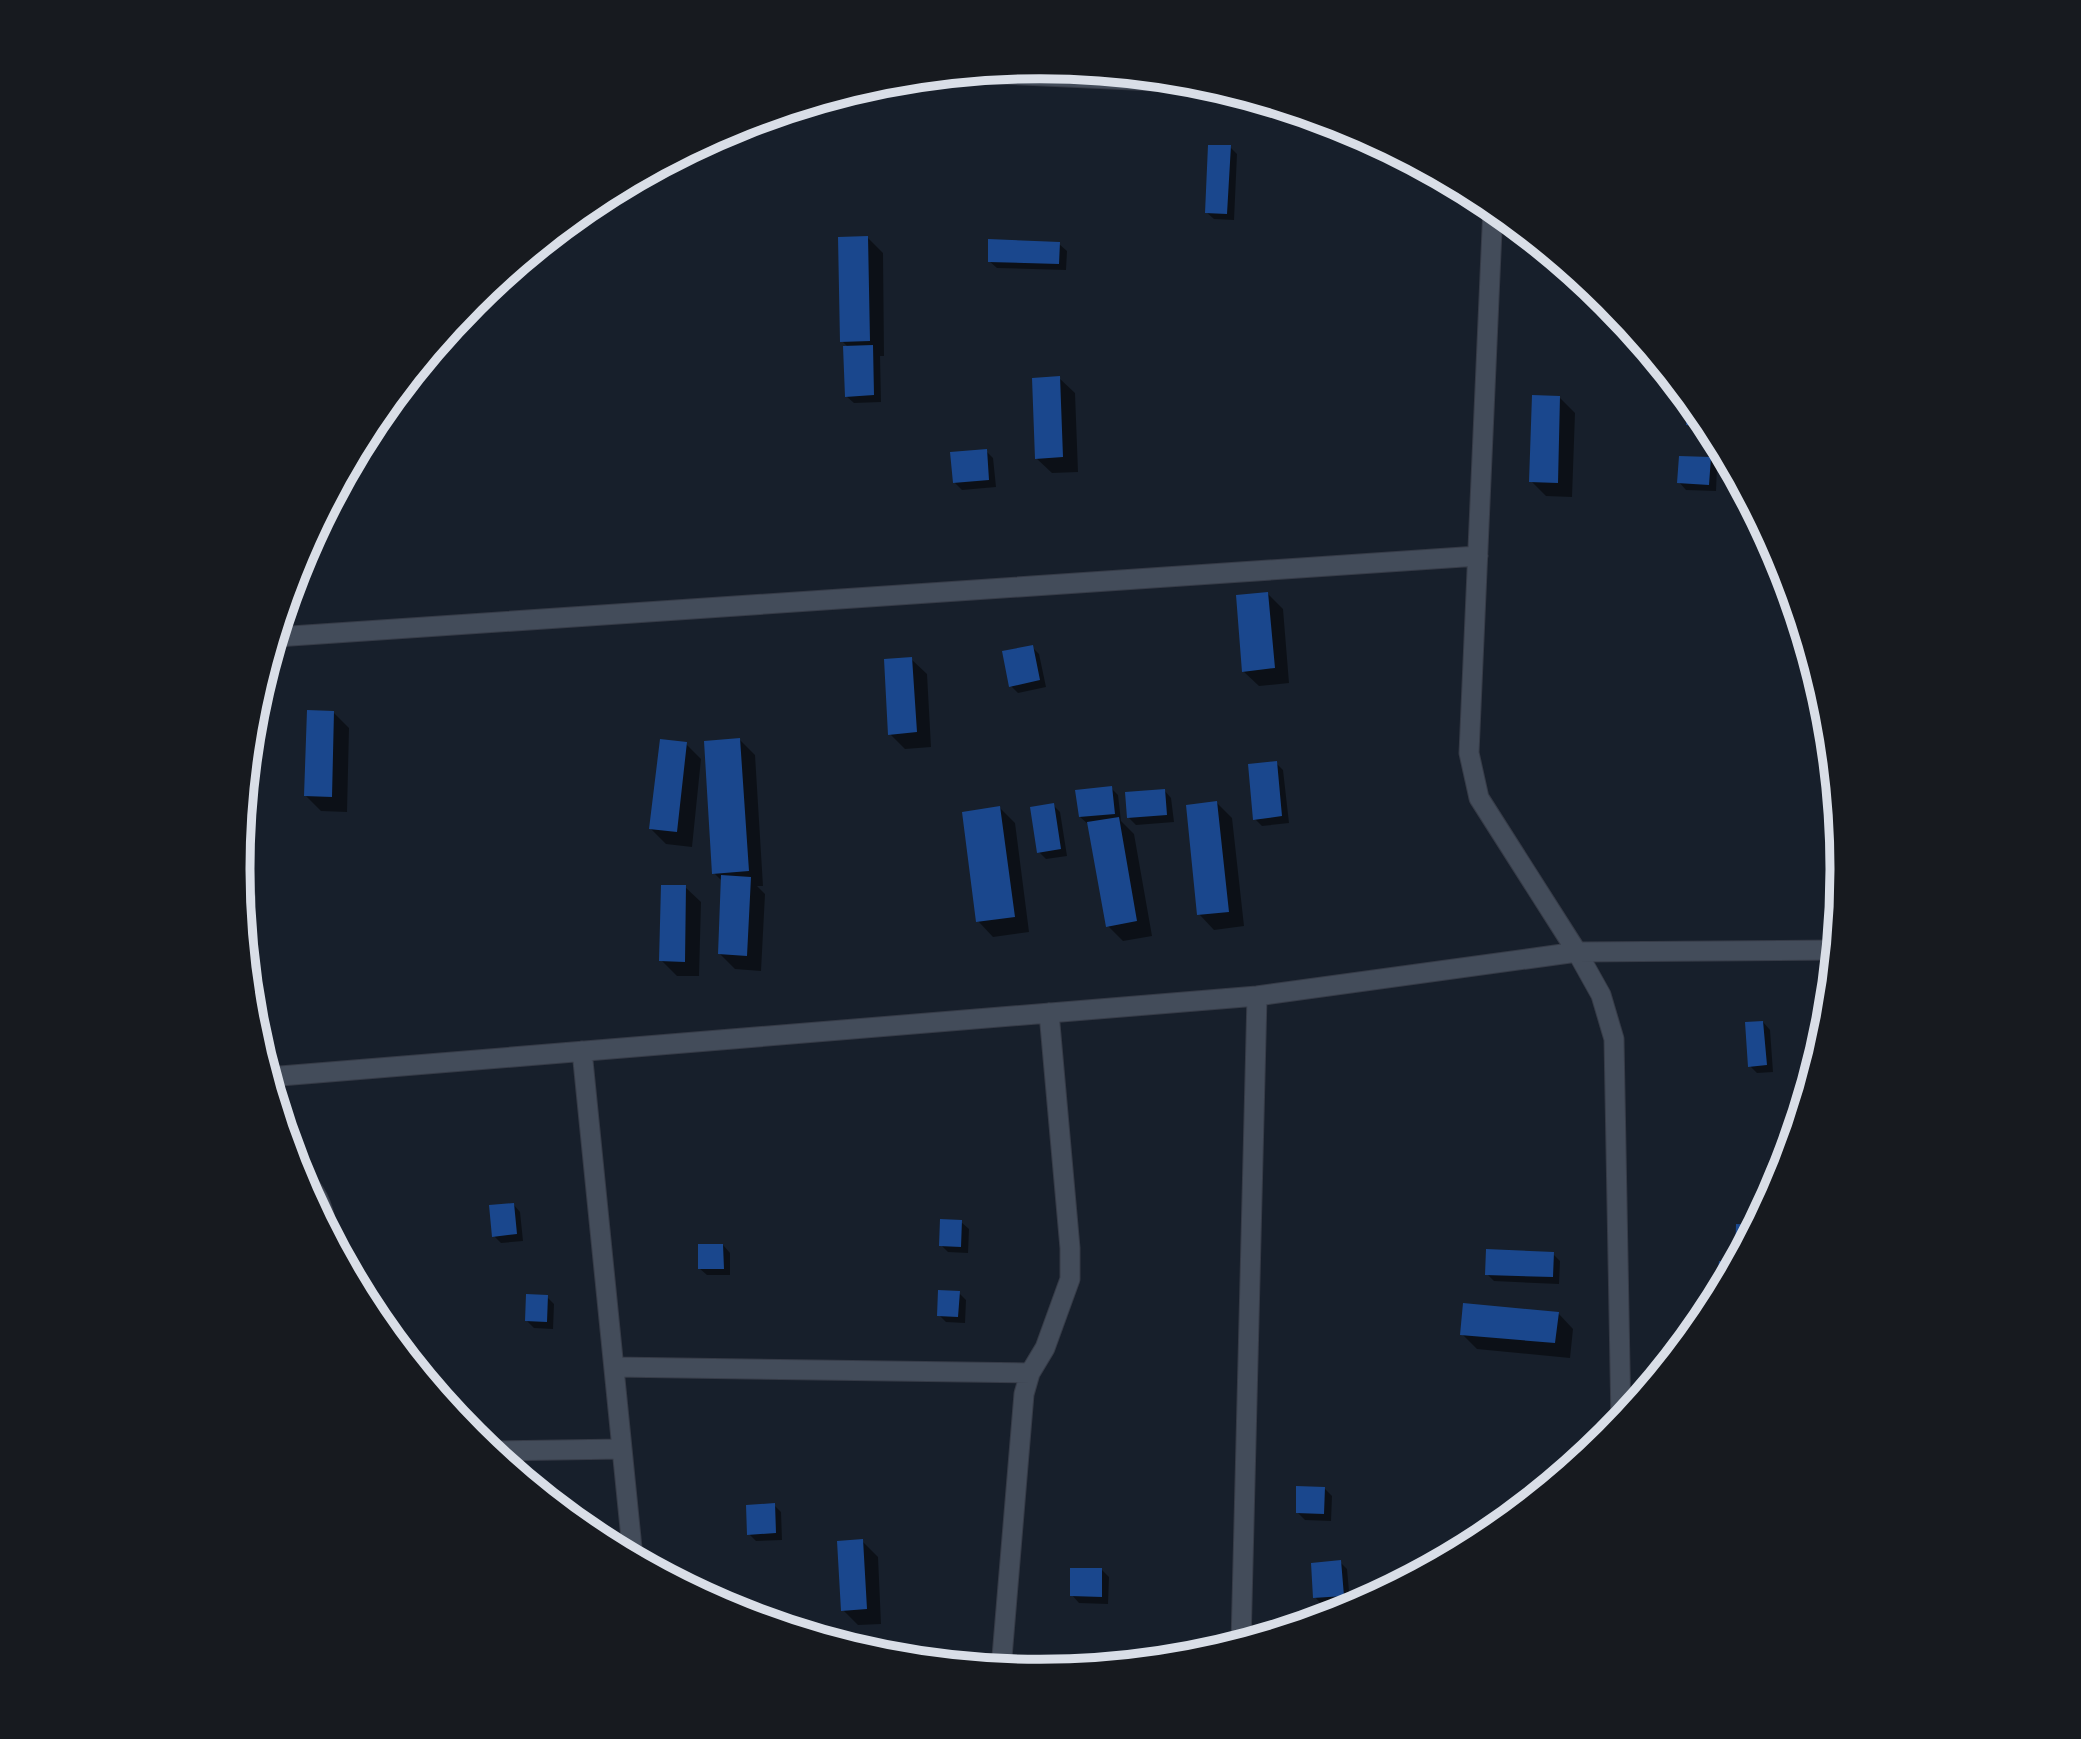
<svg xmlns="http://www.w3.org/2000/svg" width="2081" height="1739" font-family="'Alegreya Sans',sans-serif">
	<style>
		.shadow { fill: #0007 }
		.building { fill: #1a478d }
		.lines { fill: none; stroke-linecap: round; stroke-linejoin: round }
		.minor-casing { stroke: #363b47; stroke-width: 21 }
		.tertiary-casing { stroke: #363b47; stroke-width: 21 }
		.minor { stroke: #434c5a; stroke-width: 19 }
		.tertiary { stroke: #434c5a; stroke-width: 19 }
		.rim { fill: none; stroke: #d9dee7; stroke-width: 9 }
	</style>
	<rect width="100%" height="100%" fill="#171f2b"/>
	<path class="shadow" d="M1230,147l7,7 -3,66 -20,-1 -8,-7z
		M868,238l15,15 1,103h-4l1,46 -27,1 -8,-7 3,-48 -7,-7z
		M1059,244l8,7 -1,19 -69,-2 -8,-7z
		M1059,378l16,15 3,79 -26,1 -16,-15z
		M1559,397l16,16 -3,84 -26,-1 -15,-15z
		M1694,406l14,18 6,11 -19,-3 -8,-7z
		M986,451l7,7 3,29 -34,3 -8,-8z
		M1710,459l7,7 -1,25 -30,-1 -7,-8z
		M1268,594l15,15 6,74 -30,3 -16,-15z
		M1032,647l7,7 7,33 -28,6 -7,-7z
		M911,659l16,15 4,73 -26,2 -15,-15z
		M334,713l15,15 -2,84 -26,-1 -15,-15z
		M740,740l15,15 8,131h-6l8,8 -4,77 -26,-2 -15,-15 3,-72 -9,-9z
		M686,744l15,15 -9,88 -26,-3 -15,-15z
		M1276,763l7,7 6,53 -27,3 -7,-7z
		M1111,788l7,7 3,26 13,13 18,102 -29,5 -15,-15 -20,-102 -8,-7z
		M1164,790l7,8 3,24 -38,3 -7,-7z
		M1217,803l15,15 12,108 -30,4 -15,-16z
		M1053,805l7,7 7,44 -21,3 -7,-7z
		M1000,808l15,15 14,109 -36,5 -15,-16z
		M685,887l16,15 -2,74h-22l-16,-16z
		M1763,1022l7,8 3,42 -16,1 -7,-7z
		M513,1204l7,8 3,29 -22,2 -7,-7z
		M961,1222l8,7 -1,24 -20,-1 -7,-7z
		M723,1245l7,8v22h-23l-8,-7z
		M1553,1254l7,7 -1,23 -65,-3 -7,-7z
		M959,1293l7,7 -1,23 -19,-1 -7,-7z
		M547,1297l7,7 -1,25 -19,-1 -7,-7z
		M1558,1313l15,16 -3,29 -93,-9 -15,-15z
		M1324,1488l8,8 -1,25 -26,-1 -8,-8z
		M774,1505l7,7 1,28 -26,1 -7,-7z
		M862,1541l16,16 3,67 -23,1 -15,-15z
		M1340,1562l7,7 3,33 -28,3 -7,-8z
		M1102,1570l7,7 -1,27 -29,-1 -7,-8z"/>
	<path class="building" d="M1208,145h23l-4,69 -22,-1z
		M868,236l2,105 -30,1 -2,-105z
		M988,239l72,3 -1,22 -71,-2z
		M873,345l1,50 -29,2 -2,-51z
		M1060,376l3,81 -28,2 -3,-81z
		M1532,395l28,1 -2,87 -29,-1z
		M1689,404h4l18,25 -25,-4z
		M987,449l2,31 -36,3 -3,-31z
		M1679,456l32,1 -2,28 -32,-2z
		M1268,592l7,76 -33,4 -6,-77z
		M1033,645l7,35 -31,7 -7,-36z
		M912,657l5,75 -29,3 -4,-76z
		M307,710l27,1 -2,86 -28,-1z
		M740,738l9,133 -37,3 -8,-133z
		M660,739l27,3 -10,90 -28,-3z
		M1277,761l5,55 -29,4 -5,-56z
		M1112,786l3,28 -36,3 -4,-27z
		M1165,789l2,26 -40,3 -2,-26z
		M1217,801l12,111 -32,3 -11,-110z
		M1054,803l7,46 -24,4 -7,-46z
		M1000,806l15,111 -39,5 -14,-110z
		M1119,817l18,104 -31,6 -19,-105z
		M721,875l30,2 -4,79 -29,-2z
		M661,885h25l-1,77 -26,-1z
		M1763,1021l4,44 -19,2 -3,-45z
		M514,1203l3,31 -25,3 -3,-32z
		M940,1219l22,1 -1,27 -22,-1z
		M1736,1224l21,1 -16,28h-6z
		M698,1244h25l1,25h-26z
		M1486,1249l68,3 -1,25 -68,-2z
		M1719,1261l17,2 -13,24 -7,-1z
		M938,1290l22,1 -2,26 -21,-1z
		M526,1294l22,1 -1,27 -22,-1z
		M1463,1303l96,9 -4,31 -95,-8z
		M1296,1486l29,1 -1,27 -28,-1z
		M775,1503l1,30 -29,2 -1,-30z
		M863,1539l4,70 -26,2 -4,-70z
		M1341,1560l3,36 -31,2 -2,-35z
		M1070,1568h32v29l-32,-1z"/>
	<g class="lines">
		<g class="minor-casing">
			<path id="minor" d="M1493,207l-24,546 10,45 98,154 24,43 13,44 7,383
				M276,637l1202,-81
				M582,1051l51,507
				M268,1077l989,-81 320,-44 259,-2
				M296,1169c21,24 26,32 32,63
				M614,1367l416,6
				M489,1451l133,-2
				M1241,1644l16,-648
				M1001,1669l23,-275 6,-21 15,-25 25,-69v-31l-21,-235"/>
		</g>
		<g class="tertiary-casing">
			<path id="tertiary" d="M977,73l223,10"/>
		</g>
		<use href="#minor" class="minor"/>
		<use href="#tertiary" class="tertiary"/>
	</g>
	<path d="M0 0H2081V1739H0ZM250 869a790 790 0 1 1 1580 0a790 790 0 1 1-1580 0Z" fill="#171a1f" fill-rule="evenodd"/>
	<path class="rim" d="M250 869a790 790 0 1 1 1580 0a790 790 0 1 1-1580 0Z"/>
</svg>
